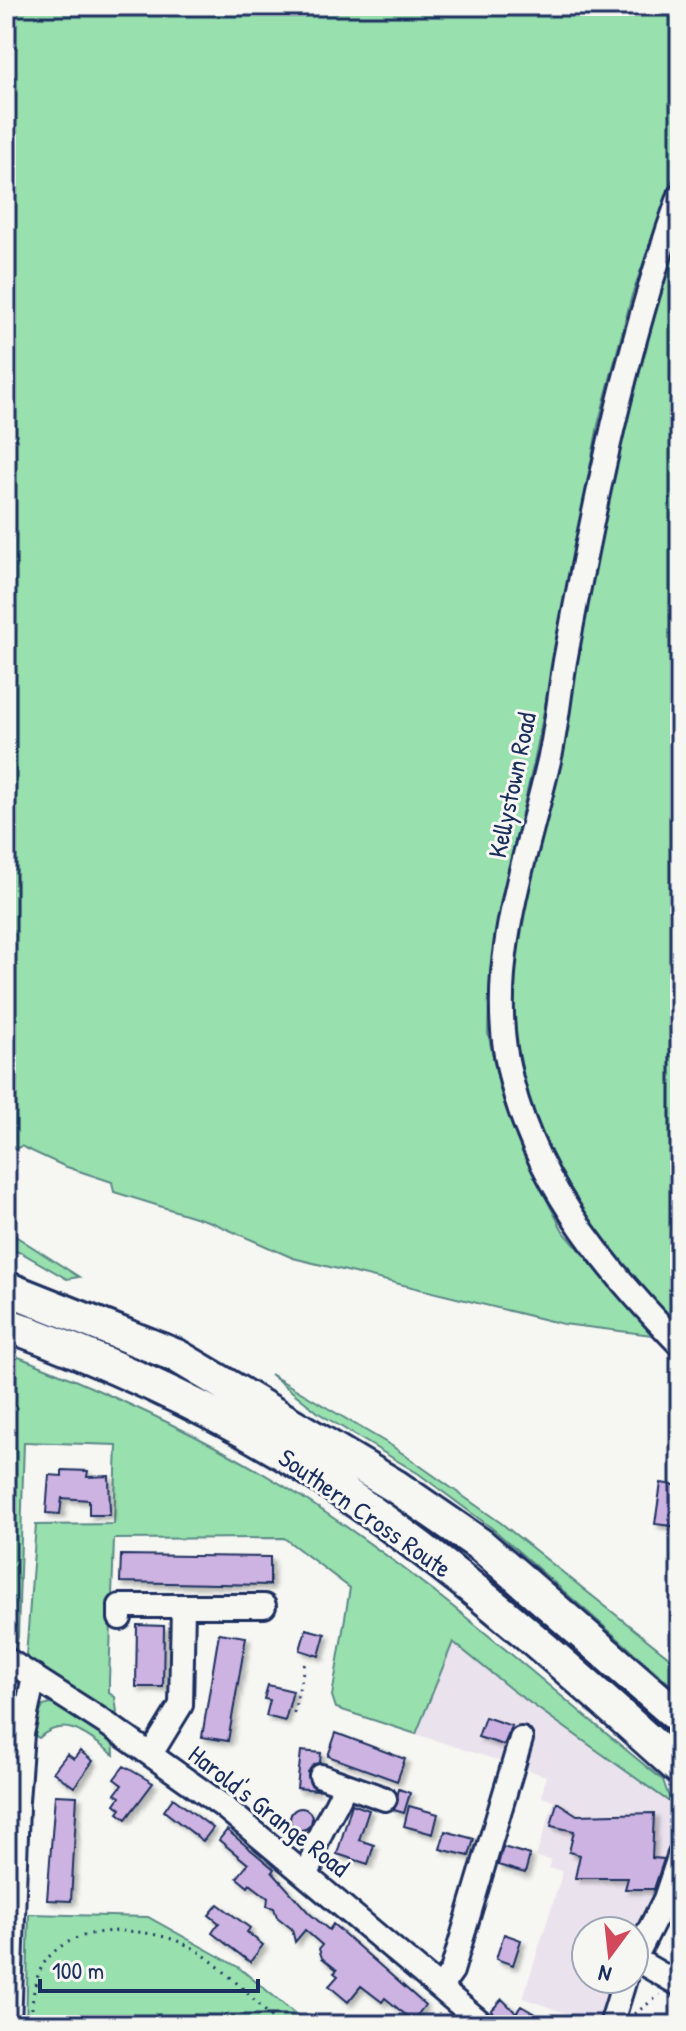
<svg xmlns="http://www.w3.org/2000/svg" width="686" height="2031" font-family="'Patrick Hand',sans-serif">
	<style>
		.built { fill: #eae2ed }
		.green { fill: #98e0ae; stroke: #5a8886; stroke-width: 2 }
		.building { fill: #cdb3e1; stroke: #1b2f5e; stroke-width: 2; filter: url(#shadow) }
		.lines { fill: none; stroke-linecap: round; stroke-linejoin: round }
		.minor-casing { stroke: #1b2f5e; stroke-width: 28 }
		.highway-casing { stroke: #1b2f5e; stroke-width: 38 }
		.path { stroke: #1b2f5e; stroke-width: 3; stroke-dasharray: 2 6; stroke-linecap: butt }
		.minor { stroke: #f6f6f2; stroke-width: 22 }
		.highway { stroke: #f6f6f2; stroke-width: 32 }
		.labels { text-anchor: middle; stroke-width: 6; stroke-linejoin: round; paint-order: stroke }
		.street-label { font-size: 26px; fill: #1b2f5e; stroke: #f6f6f2 }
	</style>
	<defs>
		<filter id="shadow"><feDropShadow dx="4" dy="4" stdDeviation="2" flood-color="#0004"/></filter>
	</defs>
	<rect width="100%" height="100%" fill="#f6f6f2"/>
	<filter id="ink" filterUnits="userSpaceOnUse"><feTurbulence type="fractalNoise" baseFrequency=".0125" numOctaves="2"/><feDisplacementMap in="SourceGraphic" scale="16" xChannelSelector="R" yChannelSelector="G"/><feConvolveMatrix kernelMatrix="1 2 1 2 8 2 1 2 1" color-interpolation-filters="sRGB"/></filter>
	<g filter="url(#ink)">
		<path class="built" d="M453,1642l59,48 168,118 -6,41 -25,65 -15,22v-5h-48v48h28l-18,45 -73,-26 40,-127 -14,-3 2,-8 -15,-3 18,-56 -12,-4 4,-21 -130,-42z"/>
		<path class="green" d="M6,6h674v153l-48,136 -34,130 -63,333 -29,122 -16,92 -2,61 13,60 21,59 41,79 89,104 -89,-11 -270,-66 -82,-36 -97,-30 -2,-10 -48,-16 -43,-20 -15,8z
			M680,227v1098c-88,-67 -171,-210 -171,-322 0,-22 6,-46 8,-68 49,-237 93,-476 163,-708z
			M6,1230l73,47 -12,2 -45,-26 -16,-4z
			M6,1352c109,43 216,92 314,157 122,81 230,180 343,271l8,23 -159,-113 -59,-48 -37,92 -80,-26 -4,-12 18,-108 -66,-50 -170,1 -5,141v13l6,4 2,15 -3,6 -85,-56 -3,-6 10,-131 78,-1 3,-79 -93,-3 -6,195 -3,11 -9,2z
			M270,1374l122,72 109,77 179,143v27l-187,-164 -74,-55 -99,-60z
			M58,1702l55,35 1,18c-24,-17 -48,-42 -75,-17l-8,-5 12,-27z
			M29,1914l119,3 90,50 71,58h-283z"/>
		<path class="building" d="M62,1470l26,1 -1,6 22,-1 1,39h-21v-15l-27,-2 -2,16 -14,-1 3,-38 13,1z
			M661,1483l19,3v41l-25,-3z
			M121,1555l149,2v28l-150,-3z
			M137,1625l27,1 -1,61h-27z
			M306,1629l19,5 -6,22 -19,-6z
			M219,1633l27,4 -18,104 -26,-4z
			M268,1685l25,6 -8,30 -19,-5 4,-16 -6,-1z
			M485,1717l27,9 -8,19 -26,-8z
			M336,1733l69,26 -8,22 -69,-25z
			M80,1751l13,10 -19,26 -21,-15 14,-18 7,5z
			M301,1751l20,2 -1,9 -12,10 2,12 7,6 -20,-2z
			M124,1766l29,17 -27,36 -8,-6 3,-4 -6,-5 5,-7 -5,-3 7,-9 -8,-6z
			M399,1789l11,4 -6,20 -10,-3z
			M55,1795l22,1 -6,105 -24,-1z
			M173,1798l40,30 -10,13 -39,-30z
			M557,1802l20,13 77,-2 -2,45 12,1 -10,30h-29l3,-11h-53l5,-23 -11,-3 5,-21 -23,-5z
			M352,1804l17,6 -10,30 15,5 -6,19 -31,-10z
			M409,1806l29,8 -5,20 -29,-8z
			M290 1819a11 11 0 1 1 22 0a11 11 0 1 1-22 0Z
			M227,1830l47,39 -2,3 37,41 20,17 4,-6 92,81 -12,16 -28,-23 -3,4 -21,-16 -13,16 -19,-16 9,-10 -4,-3 3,-3 -15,-12 -3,-9 3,-4 -17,-15 -10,12 -3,-13 -15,-12 -3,-9 -7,-2 1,-8 -18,-14 -2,3 -11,-9 11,-14 -29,-24z
			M445,1831l29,8 -5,17 -29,-7z
			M503,1847l27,8 -5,18 -27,-8z
			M218,1904l32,24 -3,4 16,13 -13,17 -38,-29 7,-10 -10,-8z
			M504,1934l17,6 -8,25 -17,-6z
			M502,1999l14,14 -9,12 -16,-14z
			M521,2006l33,19h-34l-9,-5z"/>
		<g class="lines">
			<g class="minor-casing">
				<path id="minor" d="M680,195c-54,151 -86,309 -115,466 -5,30 -8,61 -14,91 -22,99 -64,206 -44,308 21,114 95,205 173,285
					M120,1618v-12h144
					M6,1659l104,67 113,80 261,219
					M151,1754l30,-49 2,-99
					M321,1776l64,23
					M17,1801l5,-67 12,-58
					M306,1874c10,-11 6,-24 13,-37 8,-18 19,-33 26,-52
					M635,1959l45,26
					M634,1960l31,-61 15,-45
					M440,1988l12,-17 69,-232
					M9,2025l8,-218
					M611,2025l14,-46"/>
			</g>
			<g class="highway-casing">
				<path id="highway" d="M6,1288l171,68 218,130 87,60 198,172
					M6,1324c102,38 204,83 296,141 137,87 258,195 378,304"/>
			</g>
			<path class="path" d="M294,1713l11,-51
				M634,2014l26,-19
				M32,2025c-1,-18 1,-44 11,-60 27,-45 108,-39 148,-18 22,11 70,58 87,78"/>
			<use href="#minor" class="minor"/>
			<use href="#highway" class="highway"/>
		</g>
	</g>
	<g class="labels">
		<g class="street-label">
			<text transform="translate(512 785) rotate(-78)" y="9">Kellystown Road</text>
			<text transform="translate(365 1513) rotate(35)" y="9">Southern Cross Route</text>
			<text transform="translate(269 1811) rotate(38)" y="9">Harold's Grange Road</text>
		</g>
	</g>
	<rect width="686" height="2031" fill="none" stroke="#f6f6f2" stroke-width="32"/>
	<rect x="16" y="16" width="654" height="1999" fill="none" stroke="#1b2f5e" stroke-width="3" filter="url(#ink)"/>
	<g transform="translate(610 1955) rotate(195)"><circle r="38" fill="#f6f6f2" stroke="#9ea6b7" stroke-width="2"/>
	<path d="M0-6L14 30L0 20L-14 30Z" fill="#d1495b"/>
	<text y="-12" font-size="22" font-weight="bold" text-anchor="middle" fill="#1b2f5e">N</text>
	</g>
	<path d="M40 1979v12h218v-12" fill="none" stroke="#1b2f5e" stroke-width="4"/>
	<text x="52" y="1979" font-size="24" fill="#1b2f5e" stroke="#f6f6f2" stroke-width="6" paint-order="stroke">100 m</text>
</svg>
